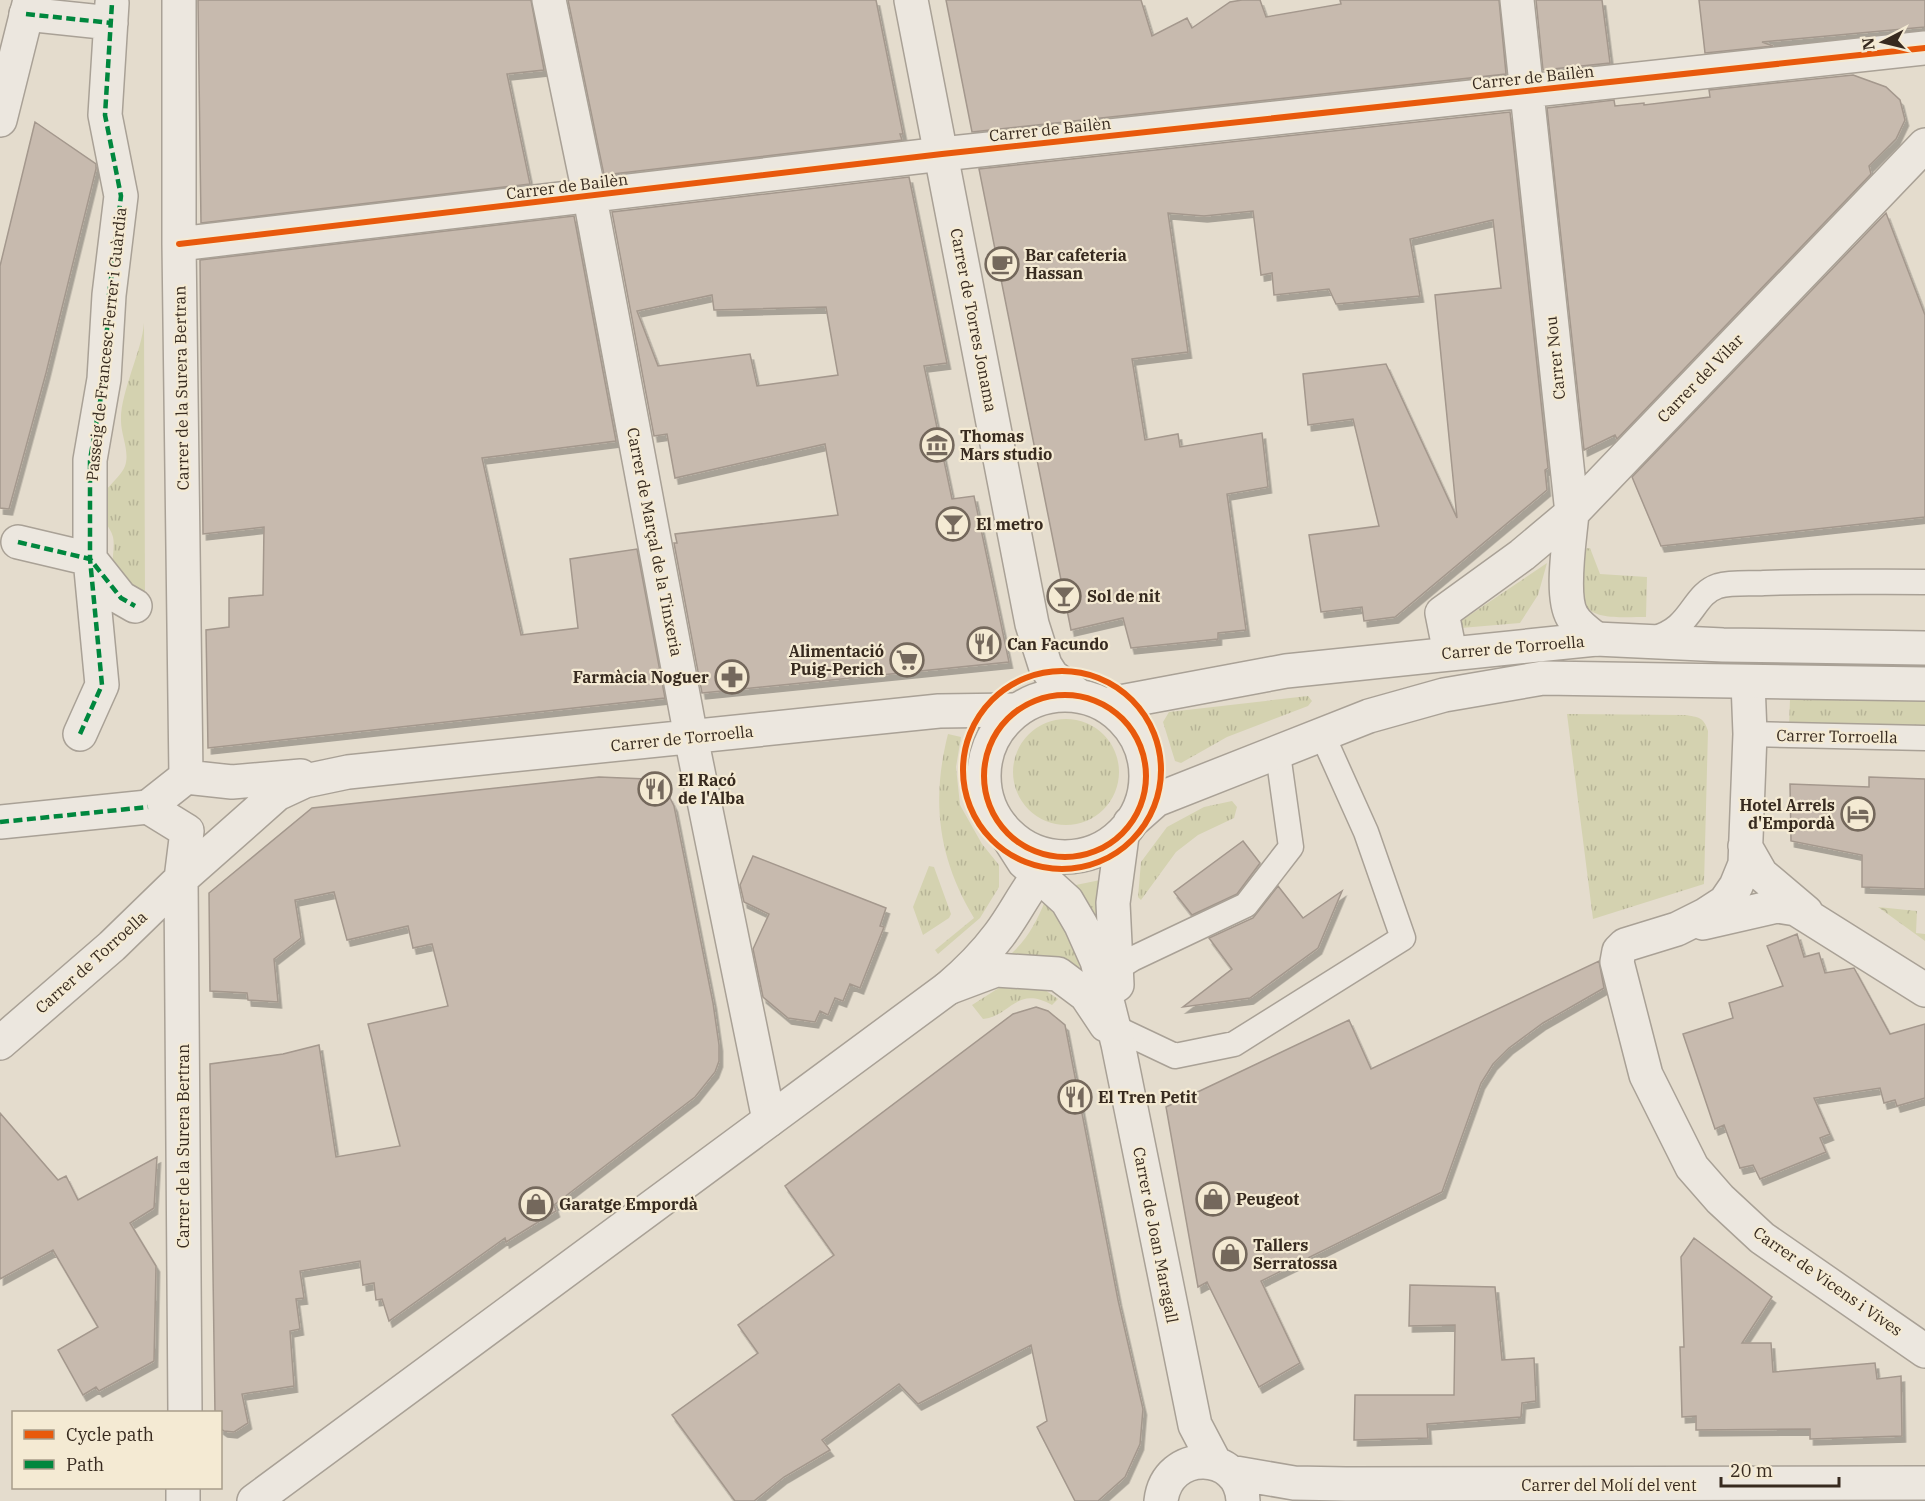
<svg xmlns="http://www.w3.org/2000/svg" width="1925" height="1501" font-family="'IBM Plex Serif',serif">
	<style>
		.grass { fill: url(#grass-tufts) }
		.park { fill: url(#park-crowns) }
		.building { fill: #c7baae; stroke: #a4988d; stroke-width: 1.5; fill-rule: evenodd; filter: url(#shadow) }
		.lines { fill: none; stroke-linecap: round; stroke-linejoin: round }
		.service-casing { stroke: #a9a196; stroke-width: 27 }
		.pedestrian-casing { stroke: #a9a196; stroke-width: 36 }
		.minor-casing { stroke: #a9a196; stroke-width: 36 }
		.tertiary-casing { stroke: #a9a196; stroke-width: 36 }
		.service { stroke: #ece7df; stroke-width: 24 }
		.pedestrian { stroke: #ece7df; stroke-width: 33 }
		.minor { stroke: #ece7df; stroke-width: 33 }
		.tertiary { stroke: #ece7df; stroke-width: 33 }
		.quiet { stroke: #00873e; stroke-width: 4.5; stroke-dasharray: 9 4.5; stroke-linecap: butt }
		.cycleway-casing { stroke: #f4ead3; stroke-width: 10 }
		.cycleway { stroke: #e8590c; stroke-width: 6 }
		.labels { text-anchor: middle; stroke-width: 4.5; stroke-linejoin: round; paint-order: stroke }
		.street-label { font-size: 16px; fill: #372a1f; stroke: #f4ead3 }
		.poi-label { font-size: 16px; font-weight: bold; fill: #372a1f; stroke: #f4ead3; text-anchor: start }
	</style>
	<defs>
		<pattern id="grass-tufts" width="24" height="20" patternUnits="userSpaceOnUse" patternTransform="scale(1.5)"><rect width="24" height="20" fill="#d4d2b0"/><path d="M3 7l-1-3M5 7V3M7 7l1-3M15 17l-1-3M17 17v-4M19 17l1-3" fill="none" stroke="#b7b497"/></pattern>
		<pattern id="park-crowns" width="20" height="18" patternUnits="userSpaceOnUse" patternTransform="scale(1.5)"><rect width="20" height="18" fill="#d4d2b0"/><path d="M2 6a3 3 0 1 1 6 0M12 15a3 3 0 1 1 6 0" fill="none" stroke="#b7b497"/></pattern>
		<filter id="shadow"><feDropShadow dx="3.5" dy="6" stdDeviation="0" flood-color="#0004"/></filter>
	</defs>
	<rect width="100%" height="100%" fill="#e4dccd"/>
	<path class="grass" d="M144,323l1,271 -7,-1 -26,-24c0,-10 3,-23 1,-32 -3,-12 -16,-21 -14,-33 3,-15 21,-25 26,-38 5,-14 -4,-31 -4,-45 -1,-28 21,-70 23,-98z
		M1590,548l10,26 47,3 -1,40c-19,-1 -50,5 -62,-13l-2,-55z
		M1547,563l-9,32 -18,28 -71,6z
		M1308,696l4,5 -4,5 -81,31 -46,26 -6,-2 -12,-39 6,-10z
		M1790,699l135,2v28l-136,-2z
		M1567,714l118,1c13,2 19,2 23,16l-4,153 -111,35z
		M1013 772a53 53 0 1 1 106 0a53 53 0 1 1-106 0Z
		M948,734l13,3 -5,30 4,38 22,39 17,21v22l-19,31 -42,36 -3,-4 39,-32c-36,-60 -43,-117 -26,-184z
		M1232,801l5,6 -3,11 -36,17 -22,17 -35,48 -3,-3 3,-35 26,-35 37,-20z
		M929,866l5,1 17,47 -2,4 -26,17 -10,-28z
		M1105,879l-5,58 -29,-51z
		M1045,901l31,45 4,24 -67,-12 -1,-5c16,-15 25,-32 33,-52z
		M1005,984l37,4 16,11 -6,6c-36,-20 -41,11 -69,14l-11,-14z"/>
	<path class="park" d="M1878,907l39,4 -1,22 9,1v7z"/>
	<path class="building" d="M198,0h333l13,70 -37,4 23,110 -329,39z
		M568,0h308l27,134h-3l2,6 -298,35z
		M946,0h195l11,36 35,-18 5,10 38,-26 12,-2h18l6,17 75,-13 -1,-4h159l7,74 -534,58z
		M1536,0h66l8,63 -67,7z
		M1699,0h226v27l-163,15 11,4 -68,7z
		M1853,75l33,12 14,13 5,20 -9,19 -27,27 2,8 -254,265 -2,-4 -31,15 -37,-342 67,-8 1,6 29,-3v2l66,-8 -1,-7z
		M1510,112l38,356 -3,2 2,20 -152,127 -31,4 -2,-14 -41,5 -12,-77 70,-9 -26,-107 -45,6 -5,-51 83,-10 71,154 -22,-223 66,-7 -8,-68 -83,19 10,57 -84,8 -7,-15 -55,6 -2,-22 -11,2 -8,-64 -49,5 -36,-3 20,139 -56,7 13,81 33,-6 2,13 82,-14 6,54 -41,7 19,136 -28,3v6l-87,9 -8,-30 -52,12 -92,-461z
		M35,122l61,42v5l-50,204 -37,136 -9,-1v-242z
		M909,177l38,186 -23,3 28,133 22,-3 35,166 -307,31 -28,-150h3l-2,-9 163,-19 -13,-71 -150,34 -8,-44 -13,2 -42,-224zM712,295l2,15 112,-3 12,68 -81,11 -7,-32 -92,12 -21,-55z
		M1886,213l39,102v202l-264,29 -29,-69z
		M574,216l42,225 -134,17 39,177 57,-7 -8,-69 67,-10 28,149 -457,50 -2,-118 23,-3v-29l34,-3 1,-68 -61,7 -3,-274z
		M599,777l48,2 22,17 5,10 39,197 6,42v16l-4,11 -20,25 -141,108 2,6 -50,31 -1,-4 -116,83 -7,-22 -6,1 -2,-17 -11,2 -3,-24 -60,10 4,27 -8,1 4,30 -10,2 4,55 -52,8 6,29 -14,9 -10,-1 -4,-3v-15h-5l-5,-349 73,-10 36,-9 17,112 64,-11 -32,-122 80,-18 -16,-62 -19,4 -5,-22 -61,14 -13,-48 -39,8 6,38 -27,21 4,43 -30,-2 -1,-7 -37,-2 -1,-98 103,-85z
		M1869,777l56,2v110l-63,-2v-32l-71,-14 -1,-57 79,3z
		M1243,841l17,22 -23,31 -45,21 -18,-23z
		M753,856l133,52 -6,18 4,1 -24,61 -10,-4 -7,17 -8,-3 -7,17 -8,-4 -5,11 -27,-4 -25,-21 -10,-48 16,-35 -25,-12 -4,-17z
		M1278,886l25,32 39,-27 -24,57 -68,50 -67,9 49,-38 -23,-31 44,-20z
		M1797,934l7,23 15,-4 6,20 29,-5 36,66 35,-10v74l-28,8 -2,-6 -11,3 -4,-15 -66,10 16,36 -10,4 6,14 -66,27 -7,-14 -13,3 -16,-43 -9,4 -32,-95 50,-16 -4,-15 54,-17 -16,-40z
		M1599,961l5,27 -61,35 -34,25 -16,16 -12,19 -39,109 -181,89 39,82 -41,24 -52,-105 -9,5 -32,-180 183,-87 22,49z
		M1036,1007l12,4 17,14 53,275 25,109 -3,35 -15,33 -27,24h-23l-38,-74 10,-6 -16,-76 -113,59 -19,-20 -77,56 8,10 -46,27 -30,24h-19l-63,-86 86,-62 -20,-28 96,-70 -49,-69 228,-172z
		M0,1113l58,67 8,-4 12,24 79,-43 -3,51 -24,15 26,43 -2,95 -55,30 -3,-4 -13,8 -25,-45 40,-23 -45,-77 -53,29z
		M1694,1238l78,59 -30,46h29l2,29 102,-9 2,16 24,-3 1,60 -92,3v-10l-114,1v-14l-14,1 -2,-70h4l-3,-90z
		M1410,1285l85,2 7,73 32,-2 2,43 -14,2 -1,14 -94,7 1,14 -74,2 1,-45h99l1,-70 -46,1z"/>
	<g class="lines">
		<g class="service-casing">
			<path id="service" d="M1652,639c41,-10 39,-44 66,-53 14,-4 32,-2 46,-3 53,-2 107,-1 161,-1
				M1750,734l175,4
				M1116,969l16,-10 114,-54 45,-58 -13,-93
				M1118,1029l57,27 59,-12 169,-106 -37,-106 -44,-98"/>
		</g>
		<g class="pedestrian-casing">
			<path id="pedestrian" d="M26,14l85,9
				M18,542l72,17 31,39 14,8
				M80,734l22,-49 -12,-126v-99l14,-81 5,-84 12,-99 -16,-81 7,-112
				M0,822l148,-15"/>
		</g>
		<g class="minor-casing">
			<path id="minor" d="M179,0v244l7,533
				M549,0l41,198 101,539 78,383
				M1517,0l55,513c-2,25 -12,82 0,103 5,9 16,17 24,23
				M0,120l30,-120
				M179,244l763,-90 983,-106
				M1450,653l-8,-40 80,-58 50,-42 353,-368
				M1748,682l2,52 -5,130 -9,22 -11,16 -20,13 -28,14 -52,16 -6,6 -2,11 29,113 46,92 28,32 42,39 163,113
				M1001,826l23,36 43,39 14,24 16,36 21,83 77,381 20,38
				M1745,846l16,28 45,38
				M1703,923l74,-17 19,3 129,81
				M1117,985l-4,-82 9,-67
				M948,988l48,-18 62,4 28,21 20,30
				M0,1043l112,-97 69,-67 96,-85 28,-13 43,-9 591,-61 77,-1
				M185,1412l-4,-533 6,-48 -39,-24 38,-30 46,5 69,-6
				M1230,1472l64,11 52,1 579,-1
				M183,1501v-13
				M1161,1501c6,-53 80,-51 82,0"/>
		</g>
		<g class="tertiary-casing">
			<path id="tertiary" d="M911,0l121,624 13,41 7,11 27,20
				M984 776a81 81 0 1 1 162 0a81 81 0 1 1-162 0Z
				M1104,705l182,-34 310,-32 127,6 202,3
				M1130,823l26,-23 213,-84 75,-21 99,-17 382,6
				M254,1501l694,-513c19,-16 36,-33 51,-53 21,-28 30,-54 57,-78"/>
		</g>
		<use href="#service" class="service"/>
		<use href="#pedestrian" class="pedestrian"/>
		<use href="#minor" class="minor"/>
		<use href="#tertiary" class="tertiary"/>
		<path class="quiet" d="M26,14l85,9
			M18,542l72,17 31,39 14,8
			M80,734l22,-49 -12,-126v-99l14,-81 5,-84 12,-99 -16,-81 7,-112
			M0,822l148,-15"/>
		<g class="cycleway-casing">
			<path id="cycleway" d="M179,244l763,-90 983,-106
				M963 770a99 99 0 1 1 198 0a99 99 0 1 1-198 0Z
				M984 776a81 81 0 1 1 162 0a81 81 0 1 1-162 0Z"/>
		</g>
		<use href="#cycleway" class="cycleway"/>
	</g>
	<defs>
		<g id="cafe-ring" transform="scale(1.725)"><circle r="9.5" fill="#f4ead3" stroke="#74685c" stroke-width="1.5"/><path d="M-5.5-4.5H6V0H3Q3 3.5 0 3.5H-2.5Q-5.5 3.5-5.5 0ZM3-3.2v2h1.7v-2ZM-6 4.5H4V6H-6Z" fill="#74685c"/></g>
		<g id="museum-ring" transform="scale(1.725)"><circle r="9.5" fill="#f4ead3" stroke="#74685c" stroke-width="1.5"/><path d="M0-6L6-3V-2H-6V-3ZM-5-1h2V3h-2ZM-1-1h2V3h-2ZM3-1h2V3H3ZM-6 4H6V6H-6Z" fill="#74685c"/></g>
		<g id="bar-ring" transform="scale(1.725)"><circle r="9.5" fill="#f4ead3" stroke="#74685c" stroke-width="1.5"/><path d="M-6-5H6L.8 .8V4.5H3.5V6h-7V4.5H-.8V.8Z" fill="#74685c"/></g>
		<g id="restaurant-ring" transform="scale(1.725)"><circle r="9.5" fill="#f4ead3" stroke="#74685c" stroke-width="1.5"/><path d="M-5-6h1v4h1v-4h1v4h1v-4h1v5L-1.5 .5V6h-2V.5L-5-1ZM5-6V6H3V1.5H1.5Q1.5-4 5-6Z" fill="#74685c"/></g>
		<g id="supermarket-ring" transform="scale(1.725)"><circle r="9.5" fill="#f4ead3" stroke="#74685c" stroke-width="1.5"/><path d="M-6-5.5h2.5l.6 2H6L4.5 2H-2.5L-4.4-4H-6ZM-1.5 3.2a1.3 1.3 0 1 0 .1 0ZM3 3.2a1.3 1.3 0 1 0 .1 0Z" fill="#74685c"/></g>
		<g id="pharmacy-ring" transform="scale(1.725)"><circle r="9.5" fill="#f4ead3" stroke="#74685c" stroke-width="1.5"/><path d="M-2-6h4v4h4v4h-4v4h-4v-4h-4v-4h4Z" fill="#74685c"/></g>
		<g id="hotel-ring" transform="scale(1.725)"><circle r="9.5" fill="#f4ead3" stroke="#74685c" stroke-width="1.5"/><path d="M-6-4.5h1.5V1H6V5H4.5V3h-9V5H-6ZM-4 0a1.8 1.8 0 1 1 3.6 0ZM.5 0V-2.5h3Q6-2.5 6 0Z" fill="#74685c"/></g>
		<g id="shop-ring" transform="scale(1.725)"><circle r="9.5" fill="#f4ead3" stroke="#74685c" stroke-width="1.5"/><path d="M-5-2.5h2.3a2.7 3.5 0 0 1 5.4 0H5L5.5 6h-11ZM-1.5-2.5h3a1.5 2.3 0 0 0-3 0Z" fill="#74685c"/></g>
	</defs>
	<g fill-rule="evenodd">
		<use href="#cafe-ring" x="1002" y="264"/>
		<use href="#museum-ring" x="937" y="445"/>
		<use href="#bar-ring" x="953" y="524"/>
		<use href="#bar-ring" x="1064" y="596"/>
		<use href="#restaurant-ring" x="984" y="644"/>
		<use href="#supermarket-ring" x="907" y="660"/>
		<use href="#pharmacy-ring" x="732" y="677"/>
		<use href="#restaurant-ring" x="655" y="789"/>
		<use href="#hotel-ring" x="1858" y="814"/>
		<use href="#restaurant-ring" x="1075" y="1097"/>
		<use href="#shop-ring" x="1213" y="1199"/>
		<use href="#shop-ring" x="536" y="1204"/>
		<use href="#shop-ring" x="1230" y="1254"/>
	</g>
	<g class="labels">
		<g class="street-label">
			<text transform="translate(1533 77) rotate(-6)" y="6">Carrer de Bailèn</text>
			<text transform="translate(1050 129) rotate(-6)" y="6">Carrer de Bailèn</text>
			<text transform="translate(567 186) rotate(-7)" y="6">Carrer de Bailèn</text>
			<text transform="translate(974 320) rotate(79)" y="6">Carrer de Torres Jonama</text>
			<text transform="translate(106 344) rotate(-84)" y="6">Passeig de Francesc Ferrer i Guàrdia</text>
			<text transform="translate(1555 358) rotate(-96)" y="6">Carrer Nou</text>
			<text transform="translate(1700 378) rotate(-46)" y="6">Carrer del Vilar</text>
			<text transform="translate(181 388) rotate(-91)" y="6">Carrer de la Surera Bertran</text>
			<text transform="translate(655 542) rotate(79)" y="6">Carrer de Marçal de la Tinxeria</text>
			<text transform="translate(1513 647) rotate(-5)" y="6">Carrer de Torroella</text>
			<text transform="translate(1837 736) rotate(1)" y="6">Carrer Torroella</text>
			<text transform="translate(682 738) rotate(-6)" y="6">Carrer de Torroella</text>
			<text transform="translate(91 962) rotate(-42)" y="6">Carrer de Torroella</text>
			<text transform="translate(183 1146) rotate(-90)" y="6">Carrer de la Surera Bertran</text>
			<text transform="translate(1156 1235) rotate(79)" y="6">Carrer de Joan Maragall</text>
			<text transform="translate(1828 1281) rotate(35)" y="6">Carrer de Vicens i Vives</text>
			<text x="1609" y="1491">Carrer del Molí del vent</text>
		</g>
		<g class="poi-label">
			<text x="1025" y="261">Bar cafeteria<tspan x="1025" dy="18">Hassan</tspan></text>
			<text x="960" y="442">Thomas<tspan x="960" dy="18">Mars studio</tspan></text>
			<text x="976" y="530">El metro</text>
			<text x="1087" y="602">Sol de nit</text>
			<text x="1007" y="650">Can Facundo</text>
			<text x="884" y="657" text-anchor="end">Alimentació<tspan x="884" dy="18">Puig-Perich</tspan></text>
			<text x="709" y="683" text-anchor="end">Farmàcia Noguer</text>
			<text x="678" y="786">El Racó<tspan x="678" dy="18">de l'Alba</tspan></text>
			<text x="1835" y="811" text-anchor="end">Hotel Arrels<tspan x="1835" dy="18">d'Empordà</tspan></text>
			<text x="1098" y="1103">El Tren Petit</text>
			<text x="1236" y="1205">Peugeot</text>
			<text x="559" y="1210">Garatge Empordà</text>
			<text x="1253" y="1251">Tallers<tspan x="1253" dy="18">Serratossa</tspan></text>
		</g>
	</g>
	<rect x="12" y="1411" width="210" height="78" fill="#f4ead3" stroke="#a89d8b" stroke-width="1.5"/>
	<rect x="24" y="1430" width="30" height="9" fill="#e8590c" stroke="#a89d8b" stroke-width="1.5"/>
	<text x="66" y="1441" font-size="18" fill="#372a1f">Cycle path</text>
	<rect x="24" y="1460" width="30" height="9" fill="#00873e" stroke="#a89d8b" stroke-width="1.5"/>
	<text x="66" y="1471" font-size="18" fill="#372a1f">Path</text>
	<g transform="translate(1883 42) rotate(263)" stroke="#f4ead3" stroke-width="4.5" paint-order="stroke">
	<path d="M0-4.5L10 22L0 15L-10 22Z" fill="#372a1f"/>
	<text y="-9" font-size="16" font-weight="bold" text-anchor="middle" fill="#372a1f">N</text>
	</g>
	<path d="M1721 1477v9h118v-9" fill="none" stroke="#372a1f" stroke-width="3"/>
	<text x="1730" y="1477" font-size="18" fill="#372a1f" stroke="#f4ead3" stroke-width="4.5" paint-order="stroke">20 m</text>
</svg>
